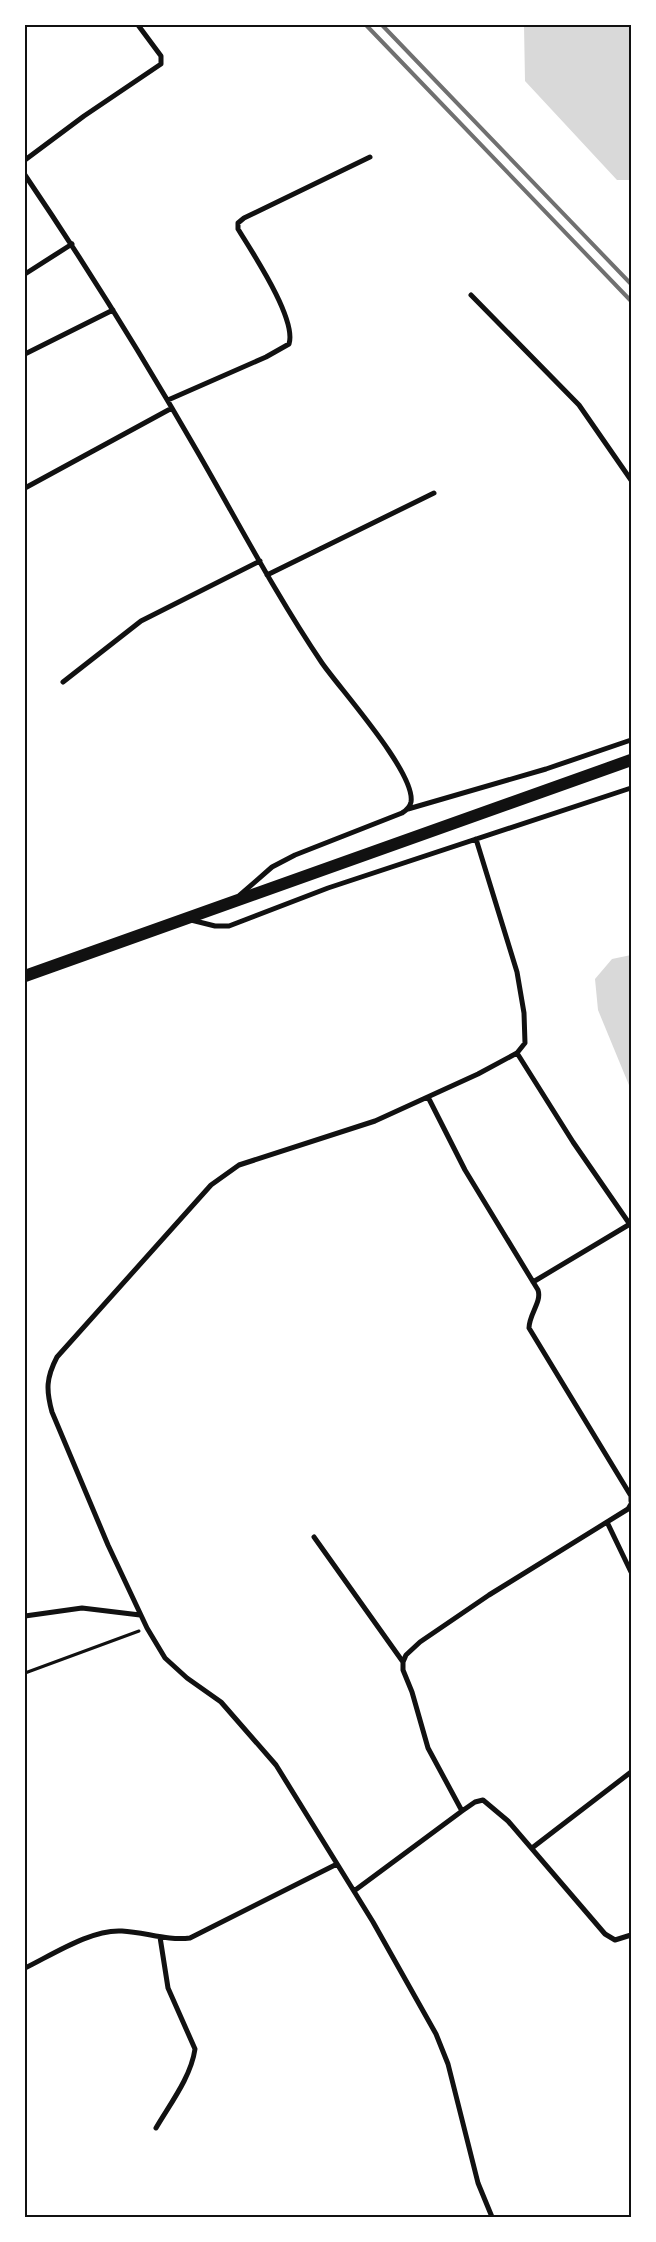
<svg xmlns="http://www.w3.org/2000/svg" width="656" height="2242" font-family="'Sofia Sans Condensed',sans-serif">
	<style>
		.water { fill: #d9d9d9 }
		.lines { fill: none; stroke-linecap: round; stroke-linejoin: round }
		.path { stroke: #111; stroke-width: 3 }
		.minor { stroke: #111; stroke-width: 5 }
		.primary { stroke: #111; stroke-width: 12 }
		.rail { stroke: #707070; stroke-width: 4 }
		.neatline { fill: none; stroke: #111; stroke-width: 2 }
	</style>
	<rect width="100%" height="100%" fill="#fff"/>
	<path class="water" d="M524,25h107v155h-14l-92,-99z
		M631,955v135l-33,-80 -3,-31 17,-20z"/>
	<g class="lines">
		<path class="path" d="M25,1673l114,-42"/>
		<path class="minor" d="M25,160l59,-44 77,-52v-8l-23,-31
			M25,175c61,90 118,182 172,276 41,71 79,144 125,212 18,26 94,110 89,139 -1,5 -4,8 -9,11l-107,42 -23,12 -32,28
			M25,274l47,-30
			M471,295l108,110 52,75
			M25,354l88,-44
			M168,400l98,-43 23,-13c8,-25 -37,-92 -51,-115v-6l6,-5 126,-61
			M25,488l147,-80
			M267,575l167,-82
			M63,682l78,-61 119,-60
			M408,809l138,-40 85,-29
			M476,839l41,133 7,41 1,30 -8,10 -39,21 -103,47 -136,44 -28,20 -154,172c-11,21 -11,33 -5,55l56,133 39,83 18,30 22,20 34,24 55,63 97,157 63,112 12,30 30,119 14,34
			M191,920l24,6h14l99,-38 303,-100
			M517,1053l56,89 58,84
			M428,1097l37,73 73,120c4,12 -9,24 -9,38l102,168v5
			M533,1282l97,-58
			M607,1522l24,50
			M314,1537l89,125
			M25,1616l57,-8 58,7
			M462,1811l-34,-63 -16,-56 -9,-22v-8l3,-7 14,-13 69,-47 139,-86 3,-5
			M532,1848l99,-76
			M354,1891l108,-80 13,-9 8,-2 25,21 97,113 10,6 16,-5
			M25,1968c27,-13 66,-39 97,-37 23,1 45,10 68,7l147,-74
			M156,2128c14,-24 35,-51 39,-79l-27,-61 -8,-51"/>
		<path class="primary" d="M25,976l606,-216"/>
		<path class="rail" d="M366,25l265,276
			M382,25l249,259"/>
	</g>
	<rect width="656" height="2242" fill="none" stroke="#ffffff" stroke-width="52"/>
	<rect x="26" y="26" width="604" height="2190" class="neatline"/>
</svg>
